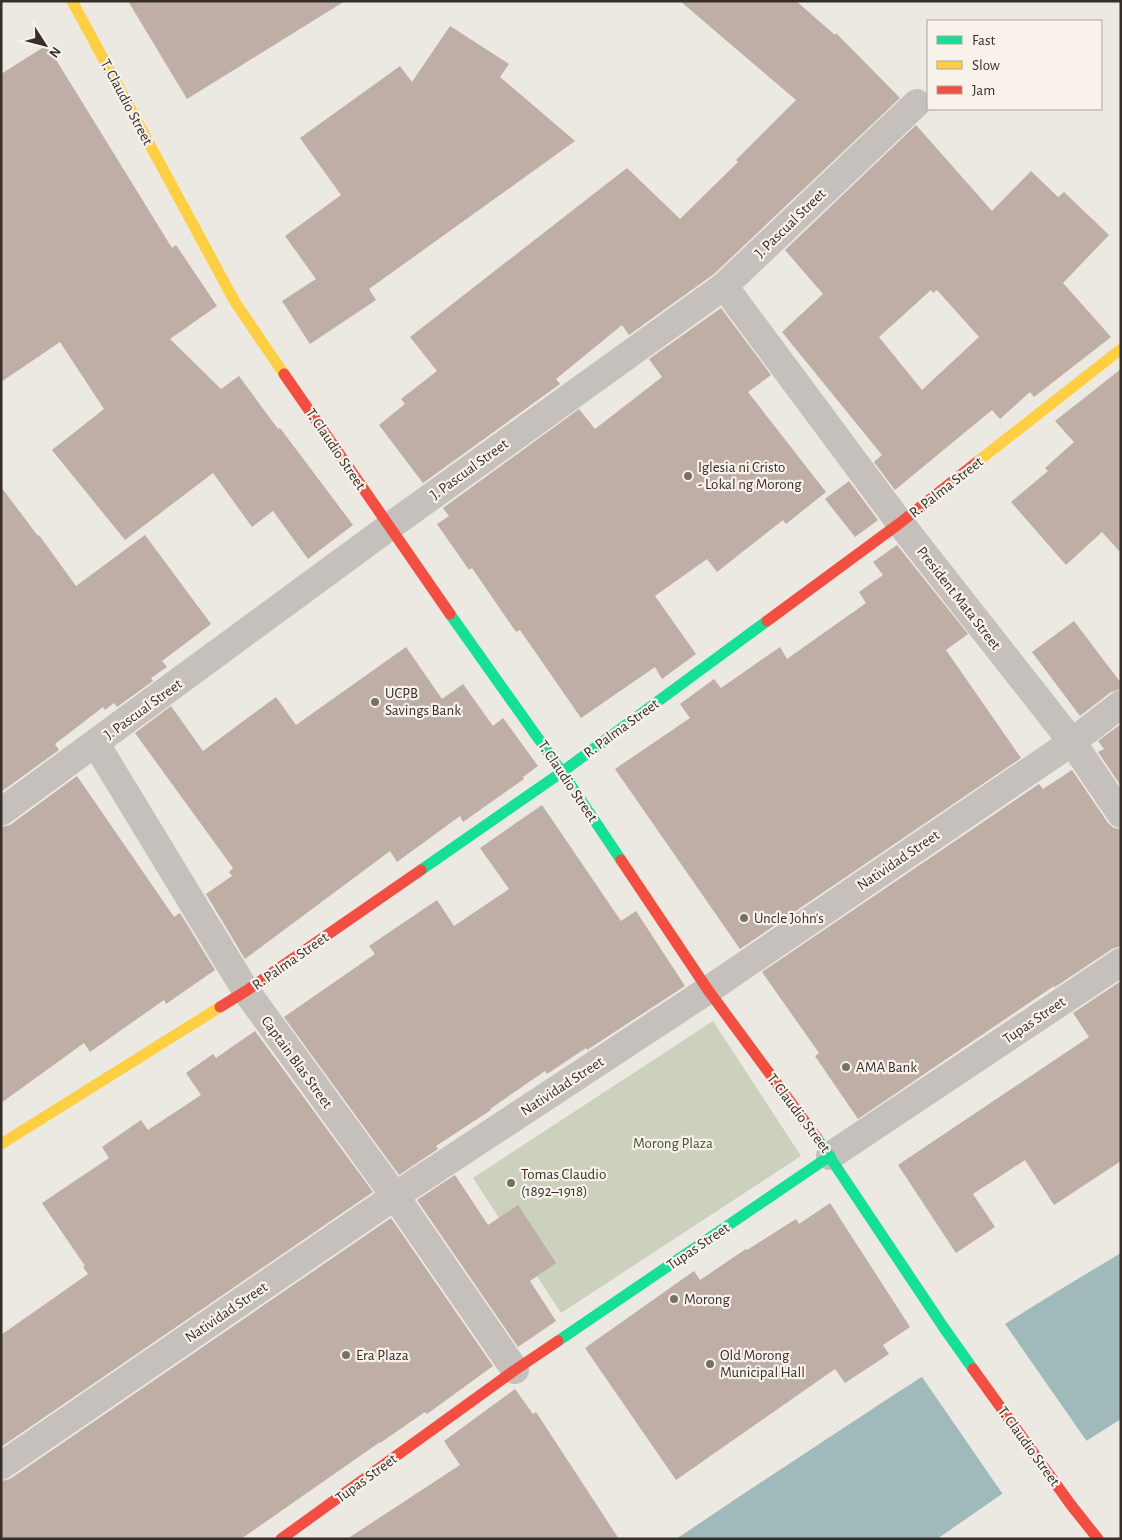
<svg xmlns="http://www.w3.org/2000/svg" width="1122" height="1540" font-family="'Alegreya Sans',sans-serif">
	<style>
		.green { fill: #ccd1bd }
		.water { fill: #a0babc }
		.pier { fill: #ece8e2 }
		.building { fill: #beaea5; fill-rule: evenodd }
		.lines { fill: none; stroke-linecap: round; stroke-linejoin: round }
		.street { stroke: #c5c0bb; stroke-width: 28 }
		.fast { stroke: #16e098; stroke-width: 11 }
		.slow { stroke: #ffcf43; stroke-width: 11 }
		.jam { stroke: #f24e42; stroke-width: 11 }
		.poi-dot { fill: #766f6a; stroke: #f8f2ea; stroke-width: 2 }
		.labels { text-anchor: middle; stroke-width: 4.5; stroke-linejoin: round; paint-order: stroke }
		.street-label { font-size: 15px; fill: #362e29; stroke: #f8f2ea }
		.poi-label { font-size: 15px; fill: #362e29; stroke: #f8f2ea; text-anchor: start }
		.park-label { font-size: 15px; fill: #43522f; stroke: #f8f2ea }
	</style>
	<rect width="100%" height="100%" fill="#ece8e2"/>
	<path class="green" d="M713,1021l88,135 -240,157 -88,-135z"/>
	<path class="water" d="M1121,1253v166l-122,77 -62,43h-261c147,-98 293,-196 445,-286z"/>
	<path class="pier" d="M1003,1321l85,122 -84,53 -84,-122z"/>
	<path class="building" d="M128,1h217l-158,98z
		M680,1h116l39,34 1,-2 64,65 -186,176 -85,61 -7,-10 -66,54 4,5 -137,99 -44,-58 26,-21 -4,-5 36,-28 -27,-34 217,-169 53,51 58,-57 -2,-2 60,-60z
		M450,26l59,38 -9,13 75,64 -206,148 7,11 -66,44 -28,-43 34,-22 -31,-43 56,-41 -41,-57 100,-72 12,16z
		M47,45l125,203 4,-3 41,61 -47,33 51,50 18,-13 39,53 2,-1 73,97 -45,34 -35,-48 -21,16 -39,-54 -88,67 -73,-90 52,-41 -44,-67 -59,40v-308z
		M916,125l76,86 39,-40 27,26 6,-5 45,43 -46,48 48,54 -77,60 -4,-5 -30,27 -8,-9 -97,80 -21,-28 8,-7 -100,-123 41,-38 -38,-44zM931,290l2,3 4,-3 42,47 -57,53 -43,-53z
		M721,308l50,67 -23,17 78,100 -40,32 -3,-4 -66,52 -10,-13 -52,37 41,58 -34,25 -7,-12 -74,51 -61,-88 -4,2 -44,-64 -3,2 -32,-46 12,-8 -6,-8 136,-99 16,20 67,-52 -13,-18z
		M1121,369v184l-19,-21 -36,33 -55,-63 37,-31 -3,-3 29,-26 -19,-21z
		M849,481l29,39 -23,17 -30,-38z
		M1,487l37,49 1,-1 37,51 69,-51 66,89 -49,37 5,6 -16,11 2,3 -36,26 -3,-4 -9,7 -2,-3 -48,37 4,6 -58,42z
		M897,545l71,89 -22,16 75,108 -281,191 -125,-180 75,-51 -10,-14 34,-25 7,9 59,-41 7,12 79,-56 -7,-11 24,-17 -10,-13z
		M1074,621l47,62v6l-10,3 -31,24 -48,-64z
		M406,647l36,52 21,-15 30,42 10,-8 35,48 -15,11 1,2 -61,43 -3,-6 -63,46 -7,-11 -145,108 -39,-65 26,-18 -3,-4 4,-4 -98,-135 36,-27 32,45 73,-54 20,28z
		M1121,724v62l-23,-34 6,-3 -6,-8z
		M1072,770l36,53 6,5 7,1v117l-9,3 -57,38 -1,-1 -196,133 -43,-63 4,-3 -57,-81 277,-188 4,5z
		M77,776l97,141 6,-4 35,57 -49,34 -2,-4 -74,52 -6,-9 -83,60v-276l9,-2z
		M542,805l79,116 15,-10 49,75 -98,64 -1,-2 -39,26 -2,-3 -55,38 1,1 -55,36 2,3 -39,26 -115,-158 91,-63 -6,-8 68,-46 17,26 55,-37 -29,-41z
		M1121,981v180l-67,44 -29,-45 -52,34 22,33 -39,26 -58,-88 191,-128 -16,-24z
		M255,1031l118,161 -372,255v-112l87,-61 -5,-7 2,-1 -43,-63 67,-45 -7,-11 39,-27 7,10 53,-35 -15,-22 27,-19 3,4z
		M455,1175l33,50 30,-20 38,58 -26,18 26,40 -38,26 -101,-147z
		M830,1203l80,124 -27,18 6,9 -44,29 -10,-14 -159,111 -91,-132 109,-77 6,9 46,-31 1,1 49,-31 3,5z
		M391,1218l102,148 -66,48 -2,-2 -45,31v-1l-139,97h-240v-58l9,-2z
		M515,1389l18,25 3,-2 83,127h-272l113,-74 -16,-24z"/>
	<g class="lines">
		<path class="street" d="M724,286l176,237 172,219 49,72
			M96,744l150,247 149,205 120,174
			M1,812l388,-285 335,-241 193,-183
			M830,1156l291,-194
			M1,1466l394,-270 313,-206 364,-248 49,-38"/>
		<path class="fast" d="M450,614l112,158 59,88
			M421,870l141,-98 205,-151
			M817,1138l127,190 29,41
			M558,1341l272,-185"/>
		<path class="slow" d="M72,1l163,301 49,72
			M977,462l144,-113
			M1,1144l219,-137"/>
		<path class="jam" d="M284,374l166,240
			M767,621l133,-98 77,-61
			M621,860l87,130 109,148
			M220,1007l26,-16 175,-121
			M973,1369l98,136 27,34
			M281,1539l234,-169 43,-29"/>
	</g>
	<g class="poi-dot">
		<circle cx="688" cy="476" r="5"/>
		<circle cx="375" cy="702" r="5"/>
		<circle cx="744" cy="918" r="5"/>
		<circle cx="846" cy="1067" r="5"/>
		<circle cx="511" cy="1183" r="5"/>
		<circle cx="674" cy="1299" r="5"/>
		<circle cx="346" cy="1355" r="5"/>
		<circle cx="710" cy="1364" r="5"/>
	</g>
	<g class="labels">
		<g class="street-label">
			<text transform="translate(127 102) rotate(62)" y="5">T. Claudio Street</text>
			<text transform="translate(790 223) rotate(-44)" y="5">J. Pascual Street</text>
			<text transform="translate(336 449) rotate(56)" y="5">T. Claudio Street</text>
			<text transform="translate(469 469) rotate(-36)" y="5">J. Pascual Street</text>
			<text transform="translate(946 487) rotate(-38)" y="5">R. Palma Street</text>
			<text transform="translate(959 598) rotate(52)" y="5">President Mata Street</text>
			<text transform="translate(143 709) rotate(-36)" y="5">J. Pascual Street</text>
			<text transform="translate(621 728) rotate(-36)" y="5">R. Palma Street</text>
			<text transform="translate(568 781) rotate(56)" y="5">T. Claudio Street</text>
			<text transform="translate(898 860) rotate(-34)" y="5">Natividad Street</text>
			<text transform="translate(290 961) rotate(-35)" y="5">R. Palma Street</text>
			<text transform="translate(1034 1020) rotate(-34)" y="5">Tupas Street</text>
			<text transform="translate(297 1062) rotate(54)" y="5">Captain Blas Street</text>
			<text transform="translate(562 1086) rotate(-33)" y="5">Natividad Street</text>
			<text transform="translate(799 1113) rotate(53)" y="5">T. Claudio Street</text>
			<text transform="translate(698 1246) rotate(-34)" y="5">Tupas Street</text>
			<text transform="translate(226 1312) rotate(-34)" y="5">Natividad Street</text>
			<text transform="translate(1029 1446) rotate(54)" y="5">T. Claudio Street</text>
			<text transform="translate(366 1478) rotate(-36)" y="5">Tupas Street</text>
		</g>
		<g class="poi-label">
			<text x="698" y="472">Iglesia ni Cristo<tspan x="698" dy="17">- Lokal ng Morong</tspan></text>
			<text x="385" y="698">UCPB<tspan x="385" dy="17">Savings Bank</tspan></text>
			<text x="754" y="923">Uncle John's</text>
			<text x="856" y="1072">AMA Bank</text>
			<text x="521" y="1179">Tomas Claudio<tspan x="521" dy="17">(1892–1918)</tspan></text>
			<text x="684" y="1304">Morong</text>
			<text x="356" y="1360">Era Plaza</text>
			<text x="720" y="1360">Old Morong<tspan x="720" dy="17">Municipal Hall</tspan></text>
		</g>
		<g class="park-label">
			<text x="673" y="1148">Morong Plaza</text>
		</g>
	</g>
	<rect width="1122" height="1540" fill="none" stroke="#362e29" stroke-width="5"/>
	<rect x="927" y="20" width="175" height="90" fill="#f8f2ea" stroke="#aaa49d"/>
	<rect x="937" y="36" width="25" height="8" fill="#16e098" stroke="#aaa49d"/>
	<text x="972" y="45" font-size="15" fill="#362e29">Fast</text>
	<rect x="937" y="61" width="25" height="8" fill="#ffcf43" stroke="#aaa49d"/>
	<text x="972" y="70" font-size="15" fill="#362e29">Slow</text>
	<rect x="937" y="86" width="25" height="8" fill="#f24e42" stroke="#aaa49d"/>
	<text x="972" y="95" font-size="15" fill="#362e29">Jam</text>
	<g transform="translate(45 45) rotate(126)" stroke="#f8f2ea" stroke-width="4" paint-order="stroke">
	<path d="M0-4L9 19L0 12L-9 19Z" fill="#362e29"/>
	<text y="-8" font-size="14" font-weight="bold" text-anchor="middle" fill="#362e29">N</text>
	</g>
</svg>
